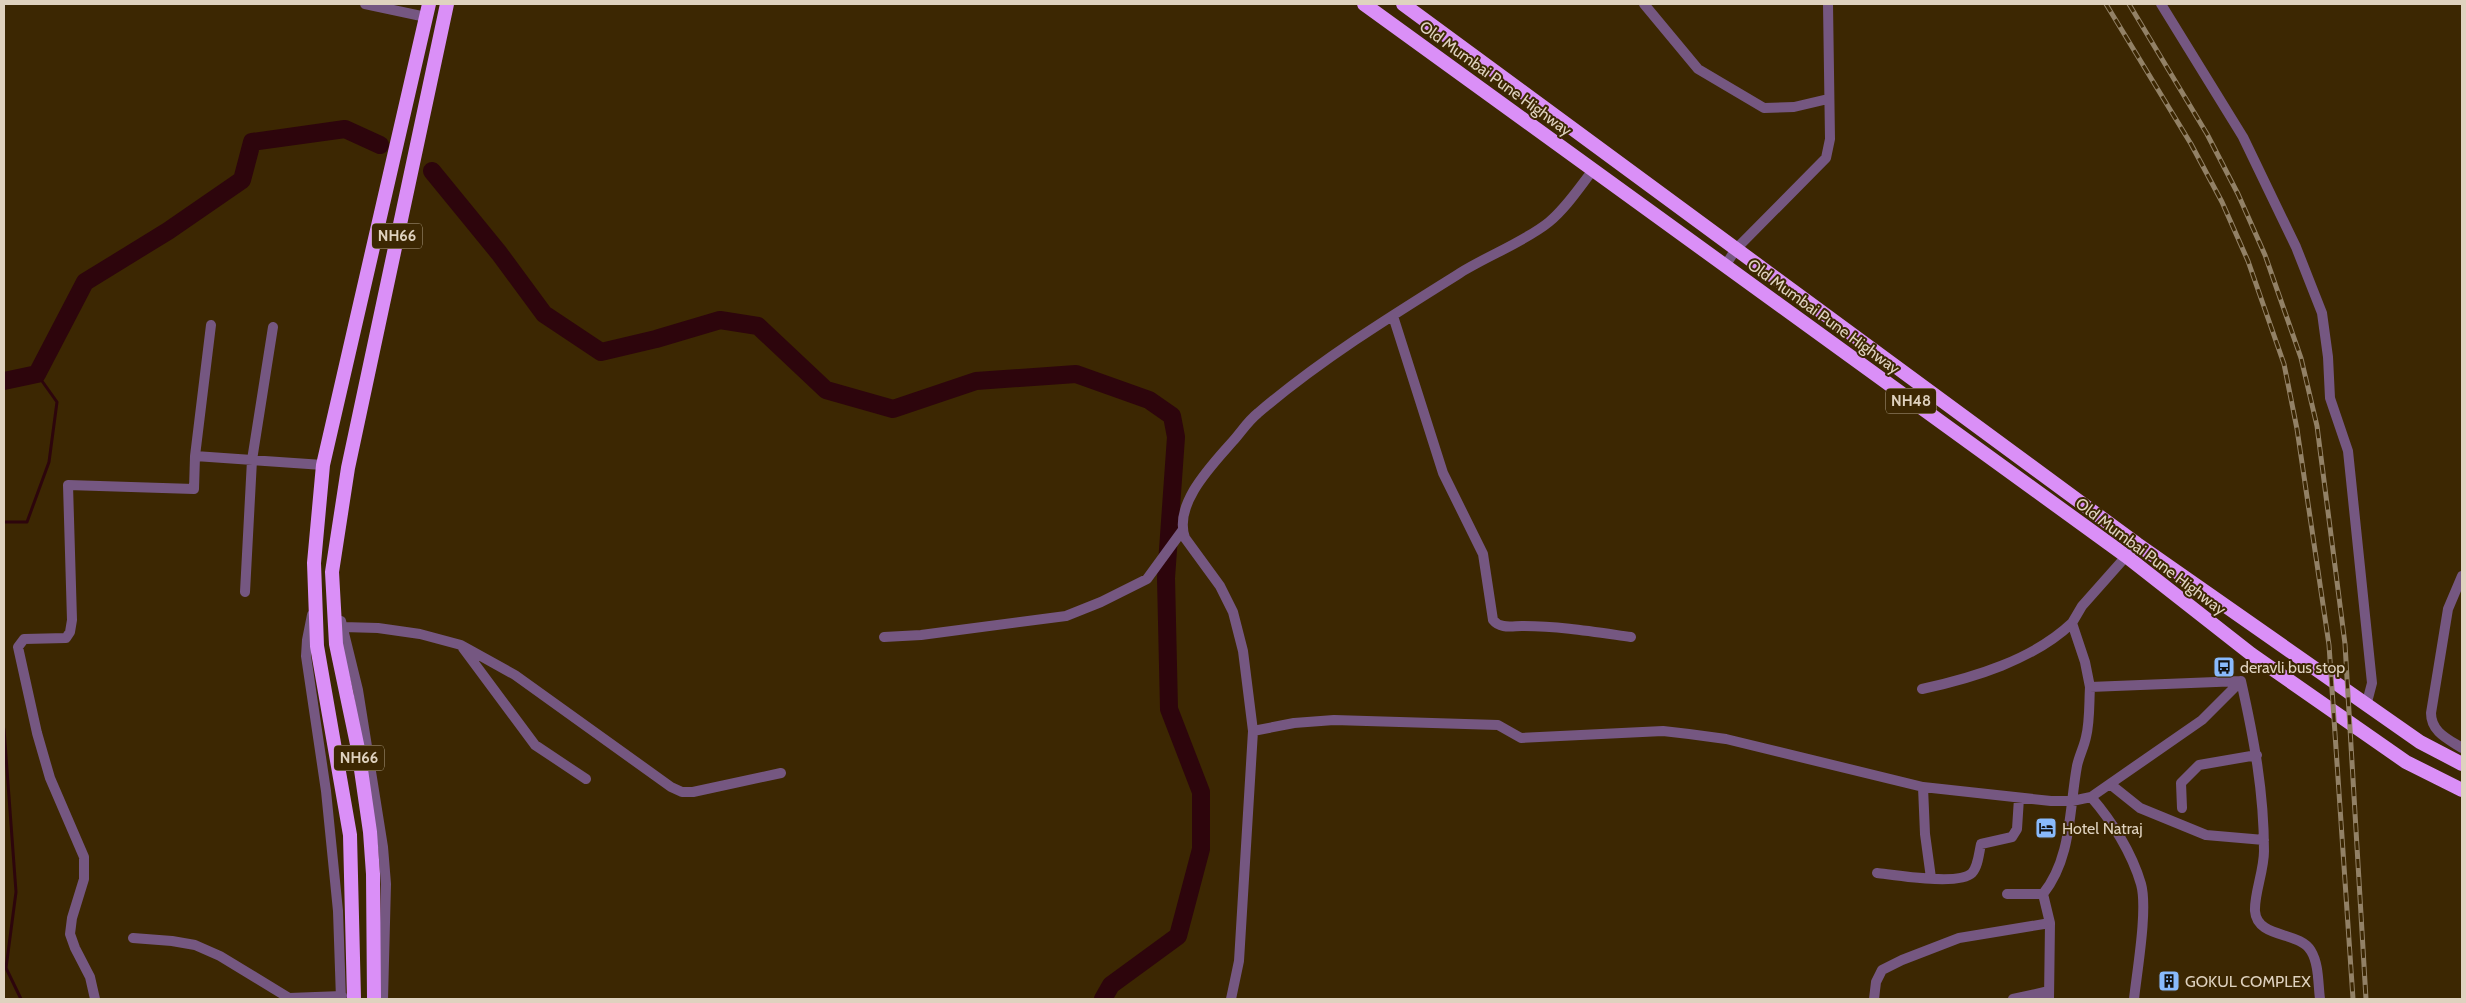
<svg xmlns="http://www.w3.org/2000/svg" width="2466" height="1003" font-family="Cabin,sans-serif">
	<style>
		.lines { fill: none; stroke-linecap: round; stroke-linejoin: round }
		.stream { stroke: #2d050c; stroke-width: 3 }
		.river { stroke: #2d050c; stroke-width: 18 }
		.minor { stroke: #755781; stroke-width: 10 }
		.highway { stroke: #da8ff7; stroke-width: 14 }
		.rail-casing { stroke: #928166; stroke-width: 5 }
		.rail { stroke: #3c2702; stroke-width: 3; stroke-dasharray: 9; stroke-linecap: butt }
		.labels { text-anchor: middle; stroke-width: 4; stroke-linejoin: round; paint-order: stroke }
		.shield { fill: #3c2702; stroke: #ae9f86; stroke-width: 1 }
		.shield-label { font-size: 15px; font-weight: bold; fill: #dfd2bf }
		.street-label { font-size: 16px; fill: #dfd2bf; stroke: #3c2702 }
		.poi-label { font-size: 16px; fill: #dfd2bf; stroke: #3c2702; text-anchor: start }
	</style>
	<rect width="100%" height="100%" fill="#3c2702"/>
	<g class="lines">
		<path class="stream" d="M4,522h23l22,-60 8,-60 -20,-28
			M4,729l12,163 -10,76 15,31"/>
		<path class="river" d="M432,171l67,82 45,61 57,38 55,-13 64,-19 38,6 68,64 67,19 83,-28 100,-7 73,26 23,16 4,21 -10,141 3,131 32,83v57l-23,87 -67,49 -8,14
			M4,381l33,-7 48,-92 83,-51 74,-51 10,-38 93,-13 35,16"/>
		<path class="minor" d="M365,4l61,13
			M1644,4l54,65 66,39 30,-1 34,-8
			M2161,4l82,133 53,110 26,66 6,44 2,41 18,53 24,232 -6,23
			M1725,266l11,-17 90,-91 4,-19 -2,-135
			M1393,316l50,157 40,81 10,66c7,9 19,6 29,6 37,0 73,6 109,11
			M195,456l128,9
			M2462,576l-14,33 -17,104c0,19 17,26 31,35
			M245,592l7,-132 21,-133
			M312,615l-5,25 -1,16 20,135 12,120 3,88
			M341,621l17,69 25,157 3,37 -3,115
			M343,627l35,1 42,6 41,11 54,30 156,112 11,5h11l88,-19
			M884,637l37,-2 145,-19 35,-14 46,-23 35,-48
			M463,648l72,97 51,34
			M2241,681c13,58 23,111 23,170 0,20 -10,43 -9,60 2,28 45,20 56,40 8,13 7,33 9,48
			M2090,687l-5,-25 -13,-39 10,-17 55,-62
			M1922,689c51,-11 111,-29 150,-66
			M1253,731l41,-8 40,-3 164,5 23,13 142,-7 26,3 37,5 197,48 128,14h21l19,-4 111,-77 39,-39 -151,6c-1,16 0,34 -4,50 -2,10 -7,19 -9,29 -8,43 -5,92 -34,128l7,29 -1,76
			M2110,784l30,24 66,27 58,5
			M1923,787l2,47 6,44
			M2091,797c21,24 41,56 50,87 7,25 -4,87 -7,115
			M2182,808l-1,-25 18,-18 58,-10
			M1877,873c18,2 82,13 95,0 6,-6 7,-20 9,-29l31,-7 5,-8 2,-31
			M2007,894h36
			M133,938l39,3 23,4 25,11 69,42 53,-2
			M95,999l-5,-22 -15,-29 -5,-14 2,-16 12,-39v-22l-34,-79 -13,-45 -19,-86 6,-8 42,-1 4,-6 2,-12 -4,-135 126,4 1,-33 16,-131
			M1231,999l8,-38 14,-230 -10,-80 -10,-39 -13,-26 -35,-48c-12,-34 27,-73 48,-97 8,-9 15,-20 25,-28 62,-53 133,-97 202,-140 27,-17 66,-32 89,-51 17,-14 30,-34 44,-52
			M1874,999l2,-17 6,-12 20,-10 57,-22 91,-15
			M2013,999l36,-8"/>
		<path class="highway" d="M1364,4l762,552 125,98 155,108 56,28
			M1403,4l734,540 283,198 42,22
			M354,999l-4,-164 -33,-189 -3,-83 9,-98 106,-461
			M374,999l-1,-125 -3,-42 -12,-83 -22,-105 -4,-72 16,-104 99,-464"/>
		<g class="rail-casing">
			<path id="rail" d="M2106,4l85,140 31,58 26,59 36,103 13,65 32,216 24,354
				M2129,4l78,130 31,60 27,61 36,103 16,68 28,218 21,355"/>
		</g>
		<use href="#rail" class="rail"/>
	</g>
	<defs>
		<g id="bus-square" transform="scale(1.125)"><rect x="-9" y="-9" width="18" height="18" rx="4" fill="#89bafc" stroke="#3c2702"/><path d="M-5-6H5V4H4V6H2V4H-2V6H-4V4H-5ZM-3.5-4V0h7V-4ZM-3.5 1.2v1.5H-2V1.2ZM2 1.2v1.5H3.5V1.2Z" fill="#111"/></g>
		<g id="hotel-square" transform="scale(1.125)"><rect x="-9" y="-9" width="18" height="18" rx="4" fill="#89bafc" stroke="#3c2702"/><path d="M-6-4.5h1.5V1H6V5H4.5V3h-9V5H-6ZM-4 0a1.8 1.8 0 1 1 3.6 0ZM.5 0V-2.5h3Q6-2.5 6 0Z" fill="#111"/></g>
		<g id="building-square" transform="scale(1.125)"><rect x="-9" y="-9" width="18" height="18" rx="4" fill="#89bafc" stroke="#3c2702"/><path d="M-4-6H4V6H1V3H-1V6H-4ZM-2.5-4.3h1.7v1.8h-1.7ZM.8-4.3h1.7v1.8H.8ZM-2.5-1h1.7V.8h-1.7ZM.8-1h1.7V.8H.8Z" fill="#111"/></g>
	</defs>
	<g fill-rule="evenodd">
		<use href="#bus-square" x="2224" y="667"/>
		<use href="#hotel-square" x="2046" y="828"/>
		<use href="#building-square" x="2169" y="981"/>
	</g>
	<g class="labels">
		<g class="shield">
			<rect x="372" y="223.5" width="50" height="25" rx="4"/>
			<rect x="1886" y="388.5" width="50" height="25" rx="4"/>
			<rect x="334" y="745.5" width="50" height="25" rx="4"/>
		</g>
		<g class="shield-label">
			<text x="397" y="241">NH66</text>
			<text x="1911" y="406">NH48</text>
			<text x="359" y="763">NH66</text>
		</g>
		<g class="street-label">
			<text transform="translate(1496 78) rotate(36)" y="6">Old Mumbai Pune Highway</text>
			<text transform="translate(1824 316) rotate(36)" y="6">Old Mumbai Pune Highway</text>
			<text transform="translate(2151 556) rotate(37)" y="6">Old Mumbai Pune Highway</text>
		</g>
		<g class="poi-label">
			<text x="2240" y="673">deravli bus stop</text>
			<text x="2062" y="834">Hotel Natraj</text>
			<text x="2185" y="987">GOKUL COMPLEX</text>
		</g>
	</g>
	<rect width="2466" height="1003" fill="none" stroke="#dfd2bf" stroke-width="10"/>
</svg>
